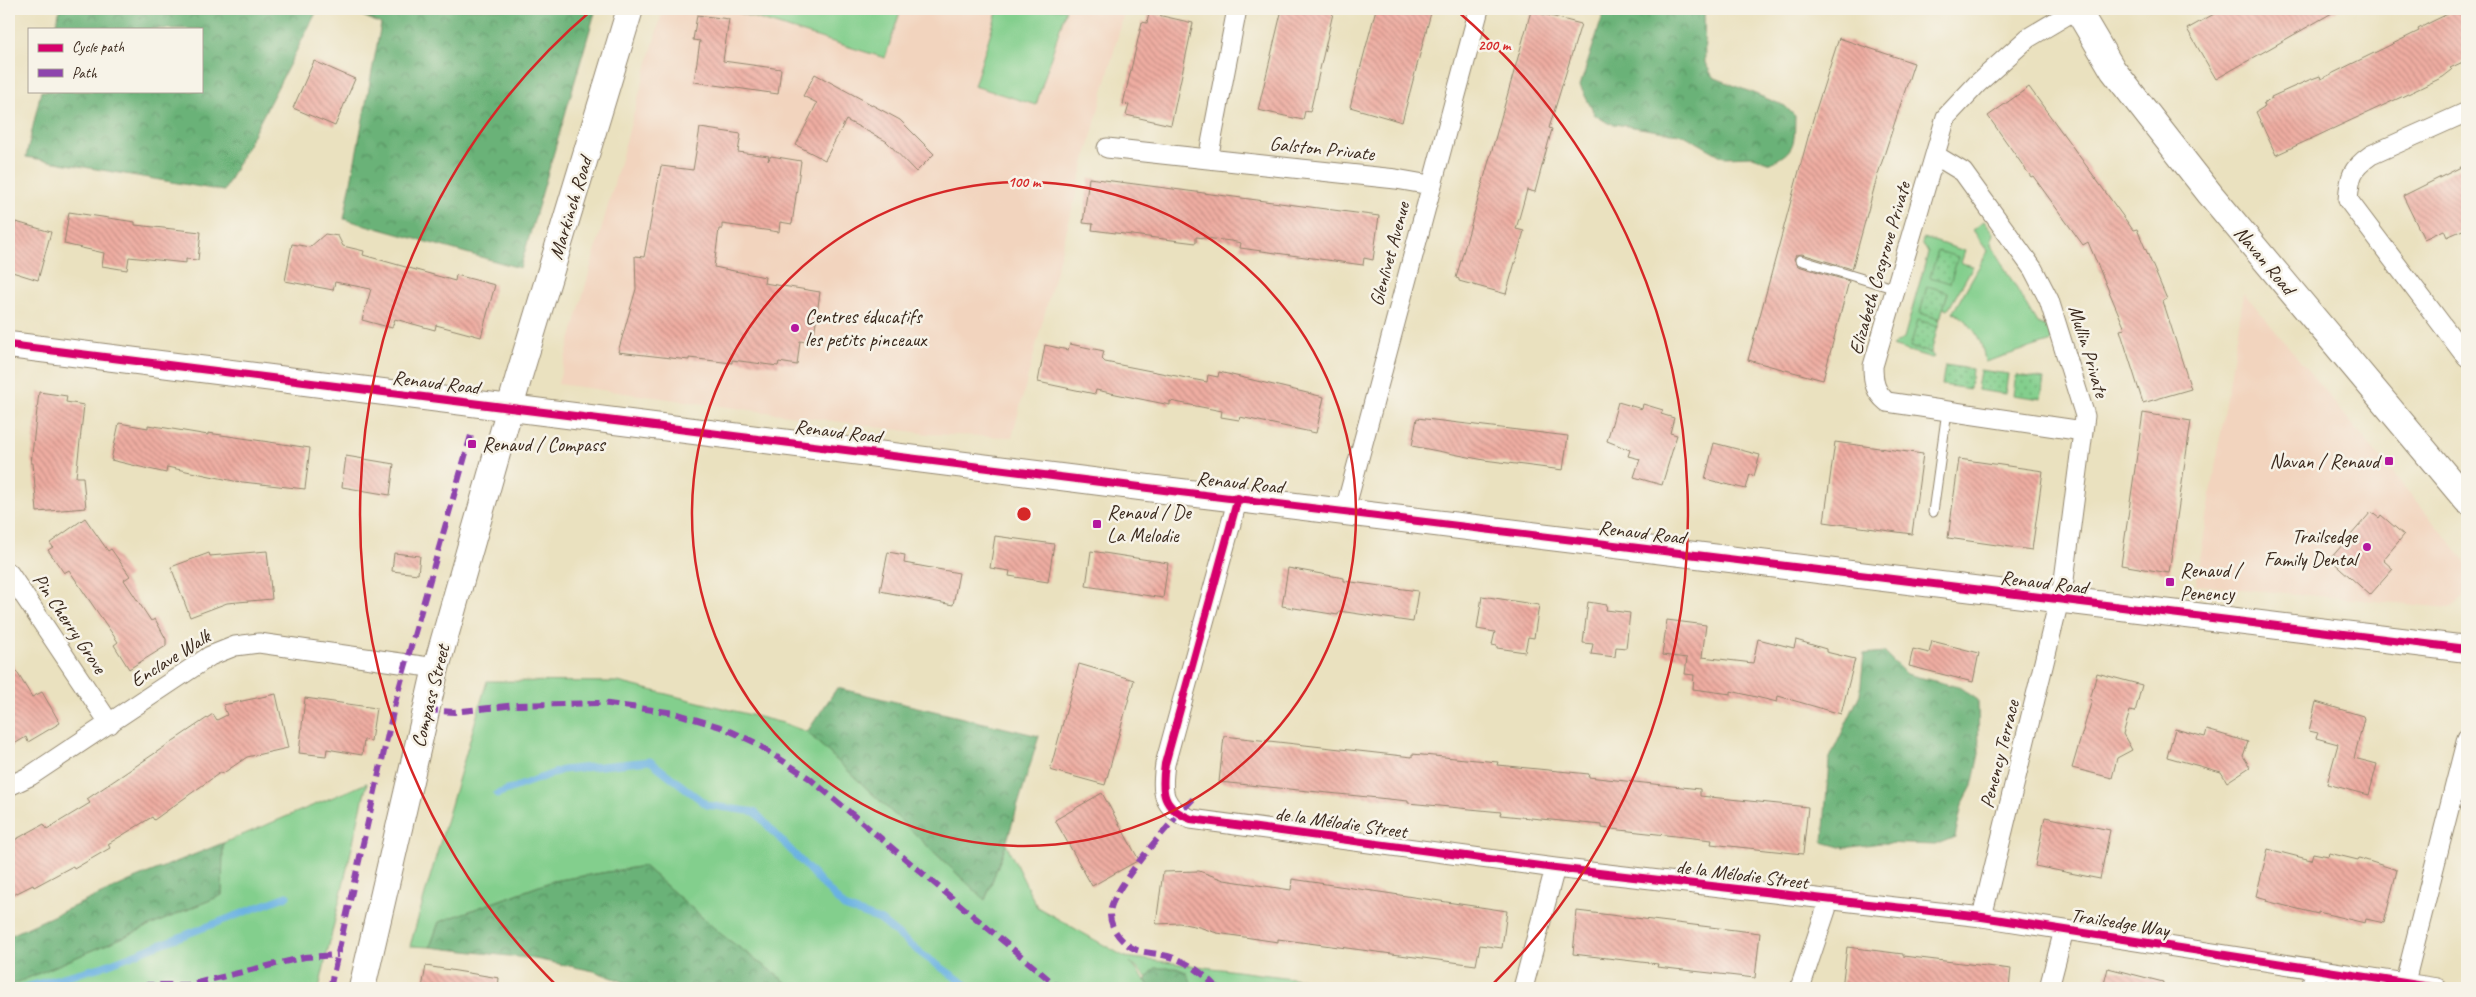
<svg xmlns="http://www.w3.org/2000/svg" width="2476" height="997" font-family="Caveat,sans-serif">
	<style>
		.built { fill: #f2d4be }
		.green { fill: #83cf8d; stroke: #5f7c56 }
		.forest { fill: url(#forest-crowns); stroke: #526e4b }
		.garden { fill: url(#garden-dots); stroke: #5f7c56 }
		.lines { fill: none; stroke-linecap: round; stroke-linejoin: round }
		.stream { stroke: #6ab2e2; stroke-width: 7 }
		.building { fill: url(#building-back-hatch) }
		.lane-casing { stroke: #92866e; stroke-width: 11 }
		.street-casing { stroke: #92866e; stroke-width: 21 }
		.secondary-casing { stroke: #92866e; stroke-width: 28 }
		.lane { stroke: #fff; stroke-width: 9 }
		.street { stroke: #fff; stroke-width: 19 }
		.secondary { stroke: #fff; stroke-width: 26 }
		.quiet { stroke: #8e44ad; stroke-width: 6; stroke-dasharray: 12 6; stroke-linecap: butt }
		.cycleway-casing { stroke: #f7f3e8; stroke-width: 11 }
		.cycleway { stroke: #d6006c; stroke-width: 8 }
		.ring { fill: none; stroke: #d62828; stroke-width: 2.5 }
		.poi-dot { fill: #b5179e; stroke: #f7f3e8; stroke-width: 2 }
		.labels { text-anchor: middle; stroke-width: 5; stroke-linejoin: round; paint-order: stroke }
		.street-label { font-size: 20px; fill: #3b2a1e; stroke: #f7f3e8 }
		.poi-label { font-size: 20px; fill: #3b2a1e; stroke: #f7f3e8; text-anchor: start }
		.centre { fill: #d62828; stroke: #f7f3e8; stroke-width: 2.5 }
		.ring-label { font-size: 15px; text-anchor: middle; font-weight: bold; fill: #d62828; stroke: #f7f3e8; stroke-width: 5; stroke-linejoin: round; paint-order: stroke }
	</style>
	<defs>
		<pattern id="forest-crowns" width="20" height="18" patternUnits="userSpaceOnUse" patternTransform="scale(1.25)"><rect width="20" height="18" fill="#6ab278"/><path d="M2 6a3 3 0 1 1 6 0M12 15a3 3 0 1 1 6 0" fill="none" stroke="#589162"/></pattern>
		<pattern id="garden-dots" width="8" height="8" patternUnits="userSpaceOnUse" patternTransform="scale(1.25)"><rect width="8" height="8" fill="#83cf8d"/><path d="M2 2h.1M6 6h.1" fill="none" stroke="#6ca873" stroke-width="1.8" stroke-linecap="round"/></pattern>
		<pattern id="building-back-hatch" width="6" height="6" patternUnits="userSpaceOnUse" patternTransform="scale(1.25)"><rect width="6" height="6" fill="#efada2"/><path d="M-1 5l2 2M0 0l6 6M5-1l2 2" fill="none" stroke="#c38d83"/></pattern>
	</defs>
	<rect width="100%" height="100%" fill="#f7f3e8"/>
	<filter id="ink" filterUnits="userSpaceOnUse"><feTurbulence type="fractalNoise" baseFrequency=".02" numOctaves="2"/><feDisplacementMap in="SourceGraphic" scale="10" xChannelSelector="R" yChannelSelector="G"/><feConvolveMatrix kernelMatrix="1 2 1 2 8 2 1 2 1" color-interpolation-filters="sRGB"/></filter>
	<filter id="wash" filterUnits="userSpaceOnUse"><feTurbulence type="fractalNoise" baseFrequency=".0096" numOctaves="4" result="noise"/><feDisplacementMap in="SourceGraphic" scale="20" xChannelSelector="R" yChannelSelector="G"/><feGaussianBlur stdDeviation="1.12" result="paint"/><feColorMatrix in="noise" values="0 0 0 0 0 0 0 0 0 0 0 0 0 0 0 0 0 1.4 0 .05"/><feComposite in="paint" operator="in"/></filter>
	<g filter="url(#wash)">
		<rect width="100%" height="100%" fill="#eae1bf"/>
		<path class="built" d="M663,9h462l-113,428 -83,-3 -371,-50z
			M2244,293l223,270v31l-16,14 -255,-23z"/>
		<path class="green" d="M726,9h175l-16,49z
			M998,9h68l-30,96 -62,-19z
			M1984,221l9,12 -2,12 46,78 11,4 4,14 -67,21c-3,-24 -12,-38 -32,-50l35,-61 -15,-21z
			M1924,238l41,13 -4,12 12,3 -25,44 -5,-2 5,-15 -28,19 20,8 -2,6 -20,-5 -7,25 20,7 3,4 -2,1 -40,-12 12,-8 24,-85 -6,-11z
			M487,681l131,1 165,41 24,9 178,168 21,-56 31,63 88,50 247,31h-214l-28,-26 21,26h-357l-72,-53 -78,-69 -91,15 -114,41 -9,25 -20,-1z
			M367,783l-48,205h-310v-2l213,-91 1,-52z"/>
		<path class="forest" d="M60,9h258l-94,182 -198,-34 15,-66h160v-62h-146z
			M347,9h249l-76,259 -176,-49 37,-195z
			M1605,9h99l1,54 8,14 72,29 10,10c-1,26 2,35 -25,47l-17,-7 -30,1 -39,-22 -76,-12 -13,-8 -15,-29z
			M1884,652l22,22 53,13 19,13 1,54 -7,32 -10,19 -7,32 -20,8 -54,-2 -37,5 -21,-6 6,-82 31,-66 4,-40z
			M837,688l202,48 -33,108 -21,56 -178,-168z
			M223,843l-1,52 -213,91v-50l127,-58z
			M644,866l78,69 72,53h-154l-46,-17 -59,-12 -105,-12 9,-25 114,-41z
			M1155,968h21l10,4 8,16h-43l-6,-8z"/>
		<path class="garden" d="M1938,251l20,6 -8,26 -20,-6z
			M1927,286l21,6 -8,27 -20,-6z
			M1918,320l20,6 -7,27 -21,-6z
			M1945,365l27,4 -2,20 -28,-4z
			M1980,370l28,4 -3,20 -28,-4z
			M2016,375l28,4 -3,20 -28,-4z"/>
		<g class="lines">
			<path class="stream" d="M497,794l65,-24 88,-9 57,44 48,7 89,95 36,13 43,35 48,33
				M22,988l79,-21 186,-71"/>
		</g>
		<g id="blocks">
			<path class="building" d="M1282,9h52l-24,103 -5,-1 -2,9 -45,-10z
				M1376,9h56l-30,113 -52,-15z
				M2223,9h116l-123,70 -29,-50z
				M2458,9h9v51l-17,8 2,2 -9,7 -33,16 -134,62 -20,-43 8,-5 -1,-3 9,-5 -1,-2 38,-17 11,-4 1,3 98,-48 -1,-2 11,-6z
				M1531,11l50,13 -32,104 3,1 -17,63 -8,-2 -11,39 8,2 -18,63 -47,-13v-2l-3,-1z
				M1149,13l44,10 -22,102 -45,-10 3,-10 -6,-1 19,-82 5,1z
				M697,15l32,4 -6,42 58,8 -3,25 -84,-12 6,-41 -7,-1z
				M1839,38l75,25 -36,111 -26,95 -50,-15 -6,1 -2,4 4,7 51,15 -26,99 -75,-20 65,-241z
				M314,61l41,18 -20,47 -42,-18z
				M815,74l85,46 34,34 -18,18 -30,-31 -40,-21 -21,40 -29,-15 21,-42 -14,-7z
				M2029,87l104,143 4,-1 30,70 -4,2 28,88 -48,14 -23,-73 5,-1 -37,-87 -5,3 -50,-69 -2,1 -43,-61z
				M700,128l41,6 -3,18 31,4 -1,5 3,-5 30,5 -9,63 -12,-2 -1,10 -57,-8v5h-3l-5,38 51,10 -1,6 56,9 -7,51 -13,-2 -3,24 -18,-3 -1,4 -46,-6v3l-43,-5v2l-71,-8 18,-63 -1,-33 9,1 17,-91 32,4z
				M2467,164v64l-20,9 -3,-7 -20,9 -21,-43z
				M1089,178l290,38 -6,44 -9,-2 -1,7 -123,-17 1,-5 -10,-2 -35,-4v6l-104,-13 1,-6 -10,-1z
				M69,212l66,10v3l66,7 -3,28 -12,-1v4l-57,-6 -2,13 -25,-4 2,-13 -40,-9z
				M16,222l35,10 -13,48 -29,-9v-21z
				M325,234l13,2 5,10 21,5 -1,4 92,26 1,-6 39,10 -14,52 -45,-12 -1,5 -40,-11 -3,9 -30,-8 9,-31 -36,-7 -2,8 -48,-9 7,-37 18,3z
				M1070,344l34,7 -2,8 3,3 102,20 1,-7 10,2 1,-5 105,25 -8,36 -76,-16 -1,3 -18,-3 1,-6 -52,-10v4l-74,-15 -1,4 -57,-12 7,-37 23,5z
				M39,392l28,4 -1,6 18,3 -8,72h7l3,31 -49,4 -4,-49h-2z
				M1618,402l24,7 1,-5 20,6 -2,4 13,4 -4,15 7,2 -15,50 -28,-8 6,-18 -12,-3 2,-6 -23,-9z
				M2143,413l48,8 -22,152 -48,-8z
				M1417,418l151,18 -5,34 -79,-10 -72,-14z
				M119,423l29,5v-3l60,10v-2l102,15 -5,41 -71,-8 -67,-14 -1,6 -55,-13z
				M1835,442l88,12 -11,80 -88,-12z
				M1714,443l46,12 -6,21 -4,-2 -4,15 -41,-10z
				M346,456l48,8 -4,31 -48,-8z
				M1959,459l84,12 -11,79 -84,-12z
				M2371,512l8,6 2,-3 23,20 -21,25 10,9 -23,26 -40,-36z
				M85,518l23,33 3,-2 19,27 -6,4 27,41 4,-2 11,20v7l-37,23 -15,-24 4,-3 -33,-48 -16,-24 -5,3 -16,-23 5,-3 -3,-4z
				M995,536l59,8 -6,38 -39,-6 1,-5 -20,-3z
				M267,551l5,48 -45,4 -37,14 -19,-50 38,-14 1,3z
				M1091,551l77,12 -5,35 -77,-12z
				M888,552l17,3 -1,8 55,10 -6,32 -73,-14z
				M394,553l26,3 -2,18 -26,-3z
				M1288,568l56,10v3l74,10 -5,31 -74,-11 -1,4 -56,-9z
				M1482,596l57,9 -5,33 -6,-1 -3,15 -28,-4v-2l-5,-1 3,-13 -18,-3z
				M1588,602l19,3 -1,5 24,3 -4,35 -10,-1 -1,10 -24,-3 2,-10 -10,-1z
				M1667,620l39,5 -4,32 51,6 5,-24 36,9 2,-8 30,9v3l29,7 -14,55 -63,-18 -1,6 -46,-11v3l-38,-5 1,-14 -9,-1 2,-16 -25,-3z
				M1932,641l47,12 -6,29 -64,-16 4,-17 16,4z
				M9,659l23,38 10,-5 18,31 -32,19 -2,-5 -17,10z
				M1079,664l55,16 -29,105 -55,-15z
				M2097,673l45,12 -7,27 -5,-1 -7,23 9,16 -15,8 -5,20 -40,-10 20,-68h-2z
				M276,694l12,54 -41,9 -25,17 -1,-2 -67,48 -2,-3 -44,27 2,4 -36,21 -1,-3 -39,21 -1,-2 -24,12v-54l35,-19 3,5 43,-26 -3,-4 126,-85 4,6 10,-5 -4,-10z
				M305,698l71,10 -5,33 -7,-1 -2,15 -35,-6 -1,7 -27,-3z
				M2316,702l47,14 1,3 -10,39 23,6 -8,31 -42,-11 11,-40 -22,-6 2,-5 -9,-2z
				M2175,729l30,8 2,-7 41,12 -5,14 7,11 -23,15 -6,-10 -54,-15z
				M1224,736l188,21v-3l86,8 -1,3 92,9 -1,3 112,12v7l108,11 -5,47 -92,-10 1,-4 -110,-12v-3l-102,-10 1,-3 -93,-9v-2l-189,-19z
				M1102,793l37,67 -47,26 -37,-66z
				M2045,817l65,13 -10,49 -65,-13z
				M2268,849l43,11 2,-7 15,3 1,-3 29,7 1,-2 38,12 -13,53 -18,-4 -1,4 -47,-11v2l-52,-13 1,-2 -11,-3z
				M1199,871l25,9 67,10 1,-11 215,32 -5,37 -22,-3 -4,20 -198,-26v3l-61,-9 -18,-6 -20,-4 -23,1 7,-52z
				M1577,911l183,22 -5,45 -98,-11 1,-3 -85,-10z
				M1847,947l56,7v2l108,13 -2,19h-167z
				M426,966l73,12 -1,10h-76z
				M2108,968l55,14 -1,6h-59z"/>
		</g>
	</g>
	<g filter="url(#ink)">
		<use href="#blocks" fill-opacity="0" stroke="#92866e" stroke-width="1"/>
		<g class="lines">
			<g class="lane-casing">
				<path id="lane" d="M1800,260l96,29
					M1933,512l14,-101"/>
			</g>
			<g class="street-casing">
				<path id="street" d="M1237,9l-29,150 188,20 34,6
					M2077,9l-49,29 -51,46 -31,33 -73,249c0,16 2,26 14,36l196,29
					M2467,112l-96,43c-20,14 -21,21 -23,45l119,158
					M1107,148l101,11
					M1935,155l28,17 70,97 16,31 36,116 -21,164 -82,337
					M1238,498l-73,266c-4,29 -3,44 26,55l364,49 427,49 455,71
					M1345,510l134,-501
					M9,573l101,151
					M9,786l21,-10 180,-120 25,-10 24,-3 177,25
					M2405,982l62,-244
					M1523,988l32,-120
					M1800,988l29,-87
					M2049,988l15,-58
					M2311,988l5,-19"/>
			</g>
			<g class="secondary-casing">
				<path id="secondary" d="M2077,9l36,61 97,124 257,307
					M9,345l1147,144c438,50 874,108 1311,160
					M362,988l74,-320 83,-292 111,-367"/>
			</g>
			<use href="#lane" class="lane"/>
			<use href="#street" class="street"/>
			<use href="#secondary" class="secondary"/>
			<path class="quiet" d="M426,710l28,2 61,-7 87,-2 73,10 49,15 30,14 55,36 250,210
				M1193,799c-19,20 -80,87 -83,113 -1,16 13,33 27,38 8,3 18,3 26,5 23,5 38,16 54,33
				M142,988l6,-3h40l117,-28 33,-2
				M330,988l66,-289 76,-267"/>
			<g class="cycleway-casing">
				<path id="cycleway" d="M9,345l1147,144c438,50 874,108 1311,160
					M1238,498l-73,266c-4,29 -3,44 26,55l364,49 427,49 455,71"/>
			</g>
			<use href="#cycleway" class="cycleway"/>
		</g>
	</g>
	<g class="ring">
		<circle cx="1024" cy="514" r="332"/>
		<path d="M559 988A664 664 0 0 1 593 9M1455 9A664 664 0 0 1 1489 988"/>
	</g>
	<g class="poi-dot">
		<circle cx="795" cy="328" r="5"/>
		<rect x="467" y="439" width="10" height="10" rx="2.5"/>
		<rect x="2384" y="456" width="10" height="10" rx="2.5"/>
		<rect x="1092" y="519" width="10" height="10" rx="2.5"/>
		<circle cx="2367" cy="547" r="5"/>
		<rect x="2165" y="577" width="10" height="10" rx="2.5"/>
	</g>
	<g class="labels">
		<g class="street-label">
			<text transform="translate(1322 148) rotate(6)" y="7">Galston Private</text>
			<text transform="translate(570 208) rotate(-73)" y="7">Markinch Road</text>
			<text transform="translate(1389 254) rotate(-75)" y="7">Glenlivet Avenue</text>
			<text transform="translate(2265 260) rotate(50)" y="7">Navan Road</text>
			<text transform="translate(1879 268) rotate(-74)" y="7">Elizabeth Cosgrove Private</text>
			<text transform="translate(2089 351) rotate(73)" y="7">Mullin Private</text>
			<text transform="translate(436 382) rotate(7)" y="7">Renaud Road</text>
			<text transform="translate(838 431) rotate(7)" y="7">Renaud Road</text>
			<text transform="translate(1240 482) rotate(6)" y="7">Renaud Road</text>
			<text transform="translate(1642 532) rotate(7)" y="7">Renaud Road</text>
			<text transform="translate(2044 582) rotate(7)" y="7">Renaud Road</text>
			<text transform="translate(70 623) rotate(56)" y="7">Pin Cherry Grove</text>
			<text transform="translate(170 658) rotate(-32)" y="7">Enclave Walk</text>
			<text transform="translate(430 696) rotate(-76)" y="7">Compass Street</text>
			<text transform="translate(1999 754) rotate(-76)" y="7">Penency Terrace</text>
			<text transform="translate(1341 822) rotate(8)" y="7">de la Mélodie Street</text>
			<text transform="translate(1742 874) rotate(7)" y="7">de la Mélodie Street</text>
			<text transform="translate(2120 922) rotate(9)" y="7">Trailsedge Way</text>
		</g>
		<g class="poi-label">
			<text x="805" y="323">Centres éducatifs<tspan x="805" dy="23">les petits pinceaux</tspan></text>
			<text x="482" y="451">Renaud / Compass</text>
			<text x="2379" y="468" text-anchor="end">Navan / Renaud</text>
			<text x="1107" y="519">Renaud / De<tspan x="1107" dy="23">La Melodie</tspan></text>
			<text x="2357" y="543" text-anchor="end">Trailsedge<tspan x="2357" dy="23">Family Dental</tspan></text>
			<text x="2180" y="577">Renaud /<tspan x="2180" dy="23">Penency</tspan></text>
		</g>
	</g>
	<circle cx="1024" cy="514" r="8" class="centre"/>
	<g class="ring-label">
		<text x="1494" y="50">200 m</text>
		<text x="1024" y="187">100 m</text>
	</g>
	<rect width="2476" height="997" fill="none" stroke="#f7f3e8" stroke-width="30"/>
	<rect x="28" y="28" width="175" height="65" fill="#f7f3e8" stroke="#aca397"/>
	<rect x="38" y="44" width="25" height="8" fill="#d6006c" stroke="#aca397"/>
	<text x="72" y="52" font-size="15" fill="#3b2a1e">Cycle path</text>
	<rect x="38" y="69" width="25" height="8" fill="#8e44ad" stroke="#aca397"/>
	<text x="72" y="78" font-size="15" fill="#3b2a1e">Path</text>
</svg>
